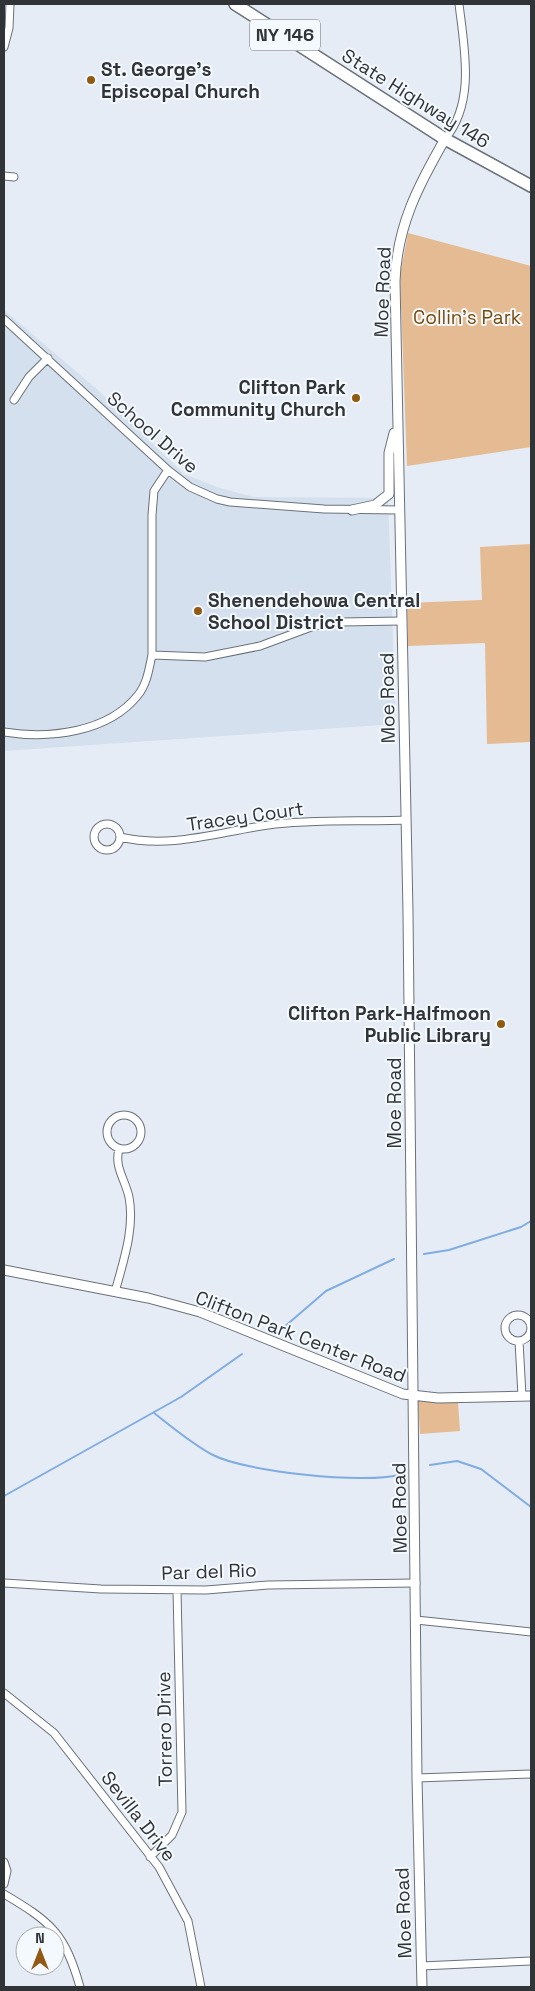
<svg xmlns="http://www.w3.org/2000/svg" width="535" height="1991" font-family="'Space Grotesk',sans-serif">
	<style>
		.built { fill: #d4e0ee }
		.green { fill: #e4bb92 }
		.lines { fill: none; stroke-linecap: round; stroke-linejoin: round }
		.stream { stroke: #7face1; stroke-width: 2 }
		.minor-casing { stroke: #6a7179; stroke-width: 9 }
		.tertiary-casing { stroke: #6a7179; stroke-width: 11 }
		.primary-casing { stroke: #6a7179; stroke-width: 14 }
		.minor { stroke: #fff; stroke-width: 7 }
		.tertiary { stroke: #fff; stroke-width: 9 }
		.primary { stroke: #fff; stroke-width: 11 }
		.poi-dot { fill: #915a12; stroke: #f4f9fe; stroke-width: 2 }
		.labels { text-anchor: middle; stroke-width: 4; stroke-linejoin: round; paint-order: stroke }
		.shield { fill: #f4f9fe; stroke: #6c6f73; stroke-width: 1 }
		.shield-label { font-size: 18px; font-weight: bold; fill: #313437 }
		.poi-label { font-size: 19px; font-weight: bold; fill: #313437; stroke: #f4f9fe; text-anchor: start }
		.street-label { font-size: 19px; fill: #313437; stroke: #f4f9fe }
		.park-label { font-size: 19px; fill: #7b4b0a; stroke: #f4f9fe }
	</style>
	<rect width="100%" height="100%" fill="#e5ecf5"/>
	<path class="built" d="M4,310l94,80 86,84 36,14 34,9 134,1 8,226 -392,27z"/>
	<path class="green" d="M408,233l123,33v181l-124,19 -7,-191z
		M531,544v198l-44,2 -2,-101 -77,3 -1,-43 75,-3 -2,-53z
		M418,1401l40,2 2,28 -40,3z"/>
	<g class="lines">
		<path class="stream" d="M424,1254l25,-4 72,-23 10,-6
			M283,1328l43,-37 68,-32
			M154,1413c18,14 38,31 59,42 33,17 151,29 186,20
			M430,1465l27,-4 24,8 50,38
			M4,1496l177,-99 61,-43"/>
		<g class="minor-casing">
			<path id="minor" d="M4,47l5,-19 1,-24
				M445,139c31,-37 19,-92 14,-135
				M4,176l10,1
				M4,319l164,151 22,17 27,12 13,3 94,7 75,1
				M14,400l15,-23 19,-19
				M168,470l-14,21 -2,24v140l53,2 55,-11 54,-20 27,-4 60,-1
				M4,732c45,7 104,1 134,-37 9,-11 11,-26 14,-40
				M94 837a13 13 0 1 1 26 0a13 13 0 1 1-26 0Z
				M120,837c50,12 98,-5 148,-12 44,-6 92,-3 137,-5
				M107 1132a17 17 0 1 1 34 0a17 17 0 1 1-34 0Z
				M115,1292c8,-30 20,-63 14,-95 -4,-18 -15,-30 -10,-48
				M505 1328a13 13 0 1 1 26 0a13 13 0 1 1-26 0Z
				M519,1341l3,55
				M4,1583l97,6 105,1 62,-5 148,-2
				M416,1620l115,12
				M4,1693l50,40 105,134 29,54 13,66
				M417,1778l114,-4
				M150,1857l22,-22 10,-23 -5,-222
				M4,1862l3,9 -3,13
				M4,1894c47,28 61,39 76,93
				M421,1966l110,-5"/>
		</g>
		<g class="tertiary-casing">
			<path id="tertiary" d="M352,510l23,-5 14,-11v-41l5,-20
				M4,1270l144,28 52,14 203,82 35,4 93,-2
				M422,1987l-5,-209 -9,-866 -13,-631c2,-55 23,-95 50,-142"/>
		</g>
		<g class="primary-casing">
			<path id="primary" d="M235,4l210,135 86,47"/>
		</g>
		<use href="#minor" class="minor"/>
		<use href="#tertiary" class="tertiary"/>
		<use href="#primary" class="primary"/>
	</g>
	<g class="poi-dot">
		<circle cx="91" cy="80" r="5"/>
		<circle cx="356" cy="398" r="5"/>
		<circle cx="198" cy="611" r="5"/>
		<circle cx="501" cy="1024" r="5"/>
	</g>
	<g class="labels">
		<rect class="shield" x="250" y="19.5" width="70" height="31" rx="4"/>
		<g class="shield-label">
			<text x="285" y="41">NY 146</text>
		</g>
		<g class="poi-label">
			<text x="101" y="76">St. George's<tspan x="101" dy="22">Episcopal Church</tspan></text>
			<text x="346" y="394" text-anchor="end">Clifton Park<tspan x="346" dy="22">Community Church</tspan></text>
			<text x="208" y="607">Shenendehowa Central<tspan x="208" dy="22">School District</tspan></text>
			<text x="491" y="1020" text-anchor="end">Clifton Park-Halfmoon<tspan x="491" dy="22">Public Library</tspan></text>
		</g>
		<g class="street-label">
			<text transform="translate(416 98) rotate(32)" y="7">State Highway 146</text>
			<text transform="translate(382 292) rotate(-88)" y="7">Moe Road</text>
			<text transform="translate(153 432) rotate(41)" y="7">School Drive</text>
			<text transform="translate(387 698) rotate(-91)" y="7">Moe Road</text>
			<text transform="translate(245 816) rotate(-8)" y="7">Tracey Court</text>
			<text transform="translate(394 1103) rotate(-90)" y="7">Moe Road</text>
			<text transform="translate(301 1336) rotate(21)" y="7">Clifton Park Center Road</text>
			<text transform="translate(399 1508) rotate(-91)" y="7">Moe Road</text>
			<text transform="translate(209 1571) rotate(-2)" y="7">Par del Rio</text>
			<text transform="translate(164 1729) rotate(-91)" y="7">Torrero Drive</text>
			<text transform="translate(139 1816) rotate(52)" y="7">Sevilla Drive</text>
			<text transform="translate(403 1913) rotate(-92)" y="7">Moe Road</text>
		</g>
		<g class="park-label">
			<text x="467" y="324">Collin's Park</text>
		</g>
	</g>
	<rect width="535" height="1991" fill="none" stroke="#313437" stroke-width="10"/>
	<g transform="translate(40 1951)"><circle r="24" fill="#f4f9fe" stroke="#a6aaae"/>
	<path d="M0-4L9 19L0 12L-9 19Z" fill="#915a12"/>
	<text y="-8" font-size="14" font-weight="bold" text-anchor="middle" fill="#313437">N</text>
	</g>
</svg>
